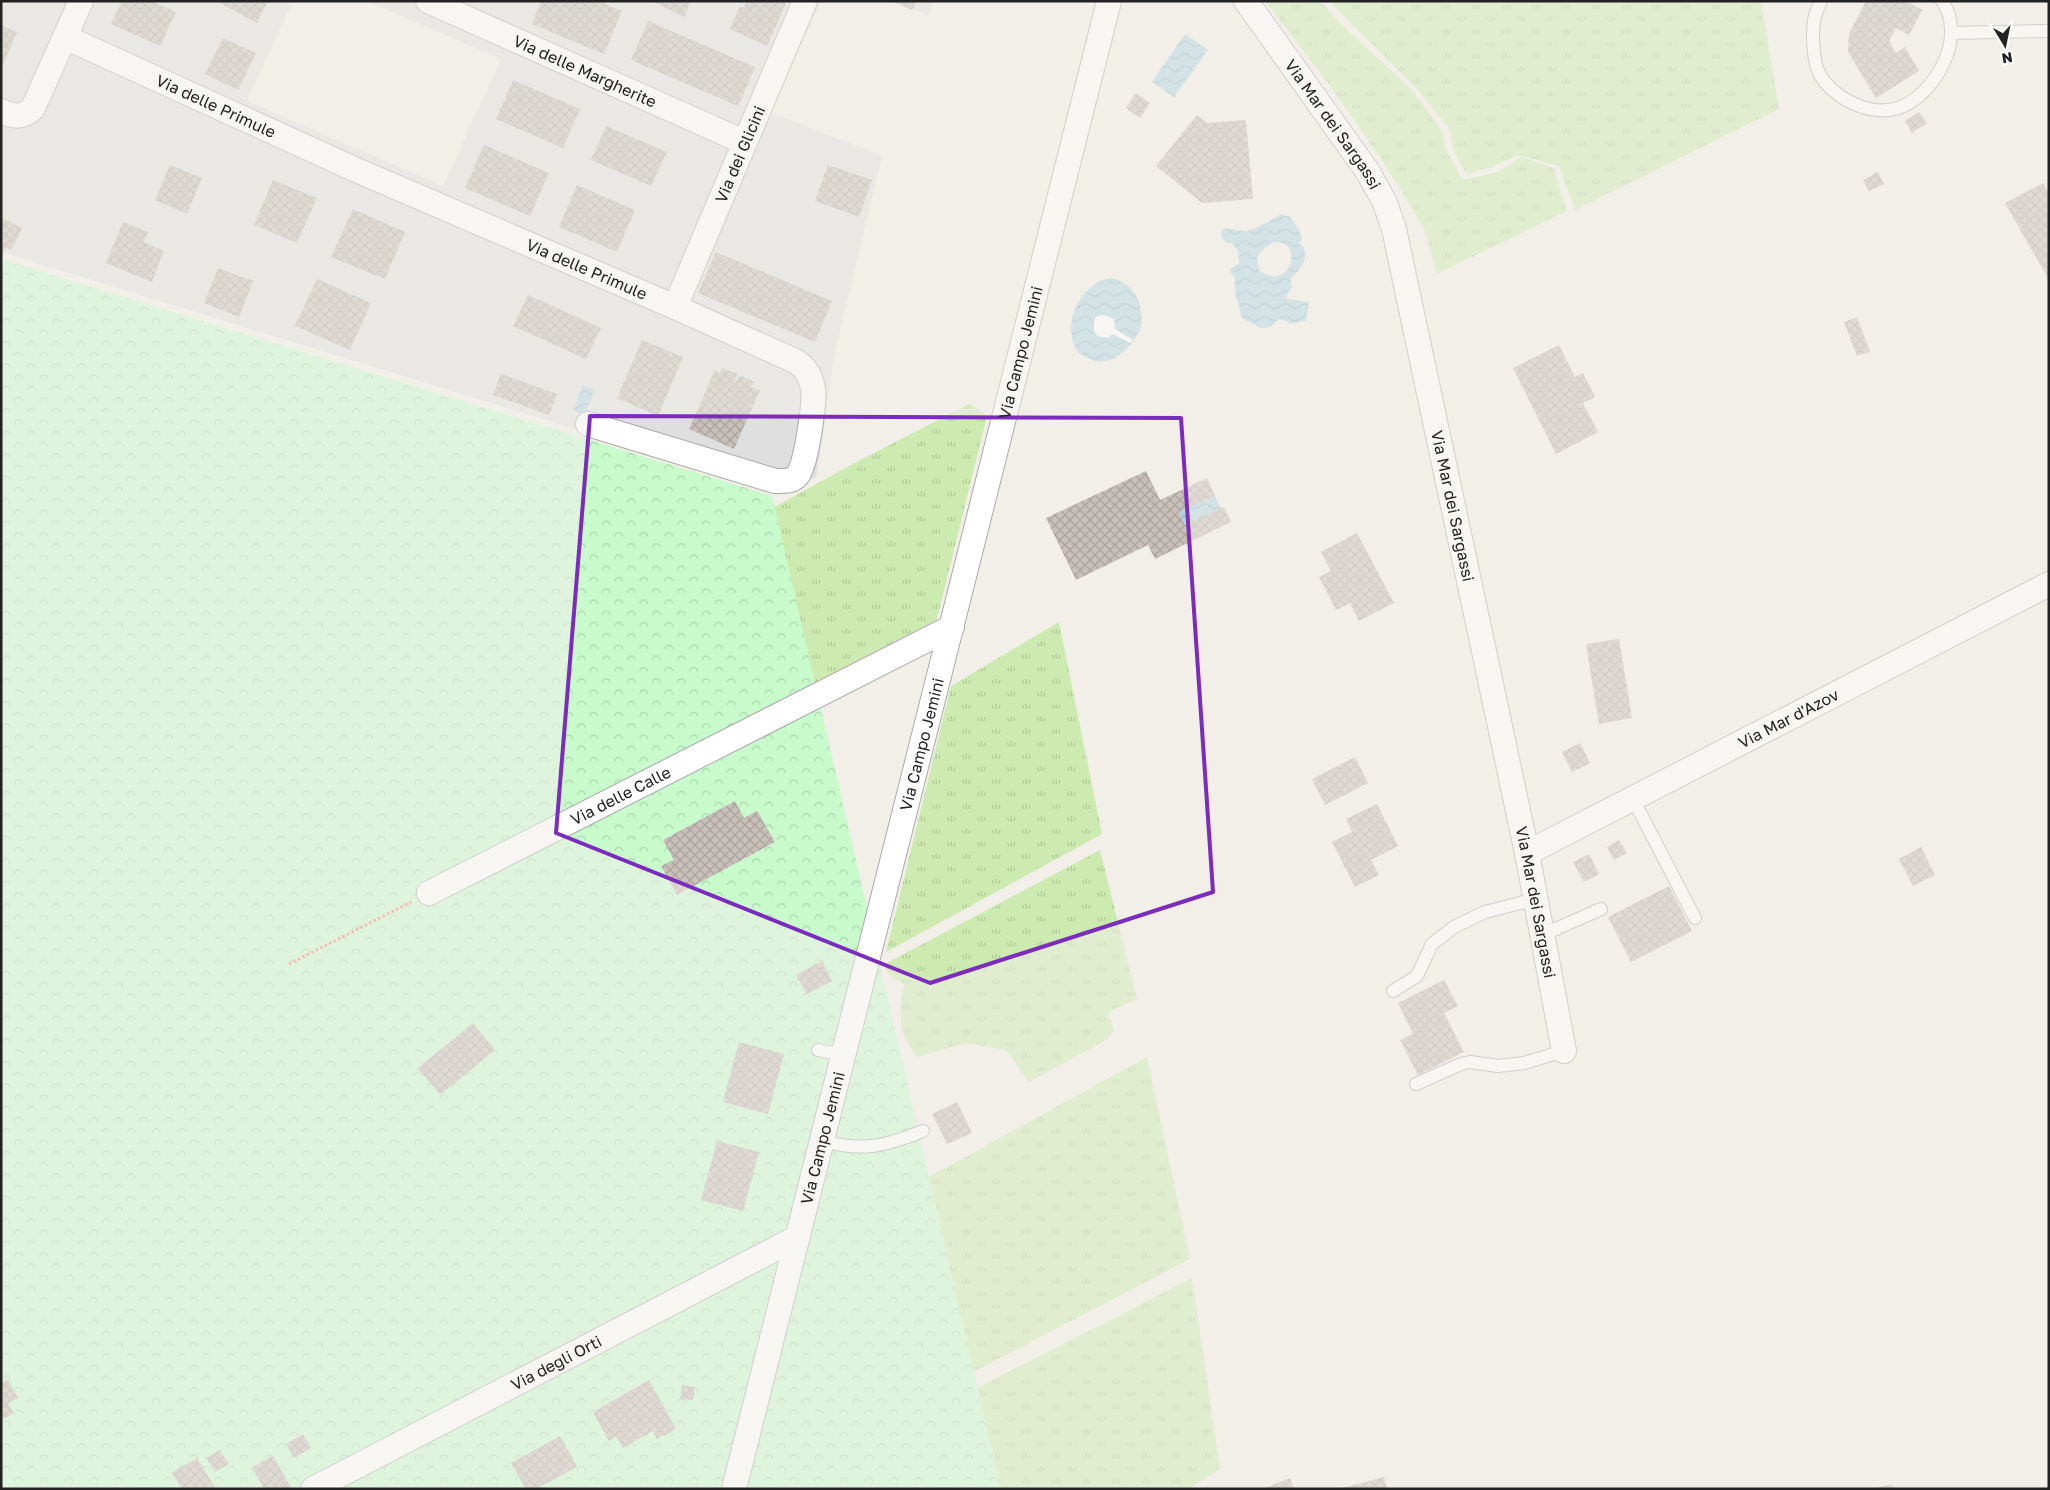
<svg xmlns="http://www.w3.org/2000/svg" width="2050" height="1490" font-family="'Golos Text',sans-serif">
	<style>
		.residential { fill: #e0dfdf }
		.grass { fill: url(#grass-tufts) }
		.park { fill: url(#park-crowns) }
		.water { fill: url(#water-waves); fill-rule: evenodd }
		.pier { fill: #fff }
		.building { fill: url(#building-cross-hatch) }
		.lines { fill: none; stroke-linecap: round; stroke-linejoin: round }
		.service-casing { stroke: #a9a9a9; stroke-width: 14 }
		.minor-casing { stroke: #a9a9a9; stroke-width: 26 }
		.path { stroke: #fa8072; stroke-width: 3; stroke-dasharray: 2.5 2.5; stroke-linecap: butt }
		.service { stroke: #fff; stroke-width: 12 }
		.minor { stroke: #fff; stroke-width: 24 }
		.marked { fill: none; stroke: #7b2cbf; stroke-width: 4; stroke-linejoin: round }
		.labels { text-anchor: middle; stroke-width: 4.5; stroke-linejoin: round; paint-order: stroke }
		.street-label { font-size: 16px; fill: #222; stroke: #fff }
	</style>
	<defs>
		<pattern id="grass-tufts" width="24" height="20" patternUnits="userSpaceOnUse" patternTransform="scale(1.25)"><rect width="24" height="20" fill="#cdebb0"/><path d="M3 7l-1-3M5 7V3M7 7l1-3M15 17l-1-3M17 17v-4M19 17l1-3" fill="none" stroke="#b0c997"/></pattern>
		<pattern id="park-crowns" width="20" height="18" patternUnits="userSpaceOnUse" patternTransform="scale(1.25)"><rect width="20" height="18" fill="#c8facc"/><path d="M2 6a3 3 0 1 1 6 0M12 15a3 3 0 1 1 6 0" fill="none" stroke="#acd6af"/></pattern>
		<pattern id="water-waves" width="16" height="10" patternUnits="userSpaceOnUse" patternTransform="scale(1.25)"><rect width="16" height="10" fill="#aad3df"/><path d="M0 5q4-4 8 0t8 0" fill="none" stroke="#92b5bf"/></pattern>
		<pattern id="building-cross-hatch" width="8" height="8" patternUnits="userSpaceOnUse" patternTransform="scale(1.25)"><rect width="8" height="8" fill="#c7bfb8"/><path d="M0 0l8 8M0 8l8-8" fill="none" stroke="#aba49e"/></pattern>
	</defs>
	<rect width="100%" height="100%" fill="#f2efe9"/>
	<path class="residential" d="M1,1h292l-46,100 196,85 58,-127 -134,-58h454l-51,111 112,44 -47,196 -19,125 -36,17 -201,-64 -578,-178z
		M893,1h40l-4,15z"/>
	<path class="grass" d="M1265,1h55l19,21 74,69 29,40 4,19 17,30 34,-8 24,-15 33,11 13,43 -130,63 -13,-45 -21,-36 -37,-56 -39,-55z
		M1329,1h432l18,108 -204,101 -16,-44 -41,-11 -26,12 -26,7 -12,-22 -4,-22 -32,-40z
		M971,403l16,13 -51,207 -756,390 380,-387 287,-159z
		M1059,622l43,212 -216,118 65,-266z
		M1100,850l37,149 -29,13 6,18 -8,10 -77,42 -23,-32 -40,-7 -49,14c-19,-24 -19,-44 -13,-73l-16,-9 -3,-11z
		M1147,1057l43,202 -441,230 147,-294z
		M1192,1278l28,191 -32,20h-409z"/>
	<path class="park" d="M1,259l771,237 229,993h-1000z"/>
	<path class="water" d="M1185,34l23,16 -34,47 -22,-15z
		M1280,215l9,1 10,14 3,9 -3,4c14,11 1,27 -9,36l2,8 -6,9 1,3 22,3 -3,19 -17,3 -2,-3 -8,-2 -9,8 -9,1 -19,-10 -6,-22 -2,-20 -3,-3v-4l8,-6 -1,-12 -5,-7c-9,-2 -13,-5 -11,-14 10,-4 15,2 24,1 13,-2 23,-11 34,-16zM1274,242c32,-2 16,52 -15,28l-2,-13 7,-9z
		M1112,278c12,3 24,13 27,25 2,9 5,17 1,26 -8,20 -32,42 -54,28 -4,-2 -7,-3 -9,-7 -17,-26 5,-69 35,-72z
		M583,385l12,5 -11,25 -11,-5z
		M1215,496l6,13 -36,16 -6,-13z"/>
	<path class="pier" d="M1104,315l10,4 1,10 18,11 -3,3 -17,-9 -5,4 -11,-2 -3,-5v-11l3,-4z"/>
	<path class="building" d="M122,1h30l24,11 -16,34 -49,-22z
		M216,1h52l-11,22z
		M541,1h58l23,10 -18,43 -72,-30z
		M652,1h39l-7,16z
		M747,1h40l-20,45 -37,-17 10,-23 4,2z
		M891,1h25l-4,9z
		M1866,1h40l16,9 -13,25 -13,-7 -7,13 7,12 9,-6 14,24 -43,27 -28,-46 1,-18z
		M648,21l107,46 -17,39 -107,-46z
		M1,25l16,7 -16,37z
		M223,38l33,15 -18,37 -33,-16z
		M513,80l67,29 -17,39 -67,-29z
		M1136,93l14,10 -10,15 -14,-10z
		M1919,112l8,11 -15,10 -7,-12z
		M1197,115l10,8 39,-3 7,79 -51,4 -46,-37z
		M606,126l61,26 -16,34 -60,-26z
		M484,145l65,28 -19,43 -65,-28z
		M170,165l32,13 -15,36 -32,-14z
		M828,165l44,15 -13,37 -44,-16z
		M1878,172l6,12 -15,7 -6,-11z
		M273,180l44,18 -20,45 -43,-18z
		M2043,183l6,10v87l-44,-77z
		M577,185l58,25 -18,42 -58,-25z
		M353,209l52,23 -20,47 -54,-22z
		M2,218l20,10 -11,22 -5,-3 -5,10z
		M123,222l25,10 -4,10 20,9 -12,31 -46,-19z
		M716,252l116,49 -17,41 -117,-49z
		M218,268l35,13 -14,36 -35,-14z
		M317,279l54,24 -21,47 -55,-24z
		M528,295l73,33 -15,31 -73,-33z
		M1857,317l13,35 -13,4 -13,-34z
		M642,340l41,17 -25,59 -41,-18z
		M1559,345l16,32 8,-4 12,24 -12,6 15,29 -42,22 -43,-86z
		M722,368l16,6 -3,5 2,1 3,-5 14,7 -3,5 9,3 -26,59 -45,-20 26,-59 5,3z
		M501,374l56,20 -8,21 -56,-20z
		M1146,471l14,29 47,-22 8,18 -36,16 6,13 39,-18 7,15 -76,37 -7,-14 -72,35 -30,-62z
		M1357,533l37,70 -35,18 -9,-18 -14,7 -17,-33 12,-6 -10,-19z
		M1619,639l13,79 -33,6 -13,-80z
		M1580,743l10,20 -18,9 -10,-20z
		M1355,757l13,26 -43,22 -13,-26z
		M735,801l9,17 13,-7 18,31 -98,53 -16,-29 13,-6 -11,-20z
		M1377,804l21,42 -27,14 8,15 -24,12 -23,-45 20,-10 -6,-13z
		M1619,840l8,13 -13,7 -7,-13z
		M1921,847l14,28 -22,11 -14,-27z
		M1589,854l10,20 -15,8 -11,-20z
		M1669,886l23,45 -61,31 -23,-45z
		M822,961l10,20 -25,13 -11,-19z
		M1444,980l14,26 -14,7 20,39 -46,23 -18,-35 13,-6 -15,-31z
		M473,1023l22,27 -55,45 -22,-27z
		M739,1042l45,12 -16,60 -45,-12z
		M957,1102l15,31 -25,11 -15,-30z
		M717,1141l42,11 -16,59 -42,-11z
		M8,1380l10,18 -10,5 6,10 -13,7v-37z
		M649,1380l27,49 -19,10 -4,-8 -30,17 -7,-12 -7,5 -16,-29z
		M682,1385l13,2 -2,13 -13,-1z
		M303,1434l8,14 -17,10 -8,-14z
		M560,1436l17,31 -41,22h-10l-15,-26z
		M220,1450l9,14 -14,8 -9,-14z
		M273,1456l19,33h-28l-12,-22z
		M197,1458l19,31h-34l-10,-16z
		M1384,1477l3,12h-45v-1z
		M1290,1478l4,11h-32z
		M1892,1484l1,5h-15l-1,-1z"/>
	<g class="lines">
		<g class="service-casing">
			<path id="service" d="M1821,1c-8,16 -8,23 -8,40 1,14 2,29 11,40 20,24 57,39 85,22 16,-9 29,-27 36,-43 8,-18 9,-43 -3,-59
				M1951,33l98,-2
				M1633,799l62,119
				M1542,935l59,-26
				M1393,991l24,-15 15,-32 22,-17 31,-15 51,-13
				M818,1050l26,5
				M1416,1084l45,-20 9,-2 28,4 26,-3 40,-12
				M822,1141c42,11 63,5 101,-10"/>
		</g>
		<g class="minor-casing">
			<g id="minor">
				<path id="s1" d="M428,1l316,141"/>
				<path id="s2" d="M1246,1l122,171 17,31 9,26 133,624 37,198"/>
				<path id="s3" d="M65,37l289,132 321,138 120,54c11,6 16,16 18,28 2,13 -7,79 -16,87 -6,6 -14,5 -22,5l-187,-57"/>
				<path d="M1,111c13,6 22,7 32,-3l48,-107"/>
				<path id="s4" d="M675,307l130,-306"/>
				<path id="s5" d="M1527,853l522,-269"/>
				<path id="s6" d="M429,893l523,-266"/>
				<path id="s7" d="M313,1489l485,-252"/>
				<path id="s8" d="M734,1489l375,-1488"/>
			</g>
		</g>
		<path class="path" d="M289,964l122,-62"/>
		<use href="#service" class="service"/>
		<use href="#minor" class="minor"/>
	</g>
	<path d="M0 0H2050V1490H0ZM590,416l591,2 32,474 -283,91 -374,-150z" fill="#f2efe9" fill-opacity=".55" fill-rule="evenodd"/>
	<path class="marked" d="M590,416l591,2 32,474 -283,91 -374,-150z"/>
	<g class="labels">
		<g class="street-label">
			<text dy="6" stroke="none"><textPath href="#s1" startOffset="172">Via delle Margherite</textPath></text>
			<text dy="6" stroke="none"><textPath href="#s3" startOffset="166">Via delle Primule</textPath></text>
			<text dy="6" stroke="none"><textPath href="#s2" startOffset="151">Via Mar dei Sargassi</textPath></text>
			<text dy="6" stroke="none"><textPath href="#s4" startOffset="166">Via dei Glicini</textPath></text>
			<text dy="6" stroke="none"><textPath href="#s3" startOffset="571">Via delle Primule</textPath></text>
			<text dy="6" stroke="none"><textPath href="#s8" startOffset="1172">Via Campo Jemini</textPath></text>
			<text dy="6" stroke="none"><textPath href="#s2" startOffset="556">Via Mar dei Sargassi</textPath></text>
			<text dy="6" stroke="none"><textPath href="#s5" startOffset="294">Via Mar d'Azov</textPath></text>
			<text dy="6" stroke="none"><textPath href="#s8" startOffset="768">Via Campo Jemini</textPath></text>
			<text dy="6" stroke="none"><textPath href="#s6" startOffset="215">Via delle Calle</textPath></text>
			<text dy="6" stroke="none"><textPath href="#s2" startOffset="961">Via Mar dei Sargassi</textPath></text>
			<text dy="6" stroke="none"><textPath href="#s8" startOffset="362">Via Campo Jemini</textPath></text>
			<text dy="6" stroke="none"><textPath href="#s7" startOffset="274">Via degli Orti</textPath></text>
		</g>
	</g>
	<rect width="2050" height="1490" fill="none" stroke="#222222" stroke-width="5"/>
	<g transform="translate(2005 45) rotate(170)" stroke="#ffffff" stroke-width="4" paint-order="stroke">
	<path d="M0-4L9 19L0 12L-9 19Z" fill="#222222"/>
	<text y="-8" font-size="14" font-weight="bold" text-anchor="middle" fill="#222222">N</text>
	</g>
</svg>
